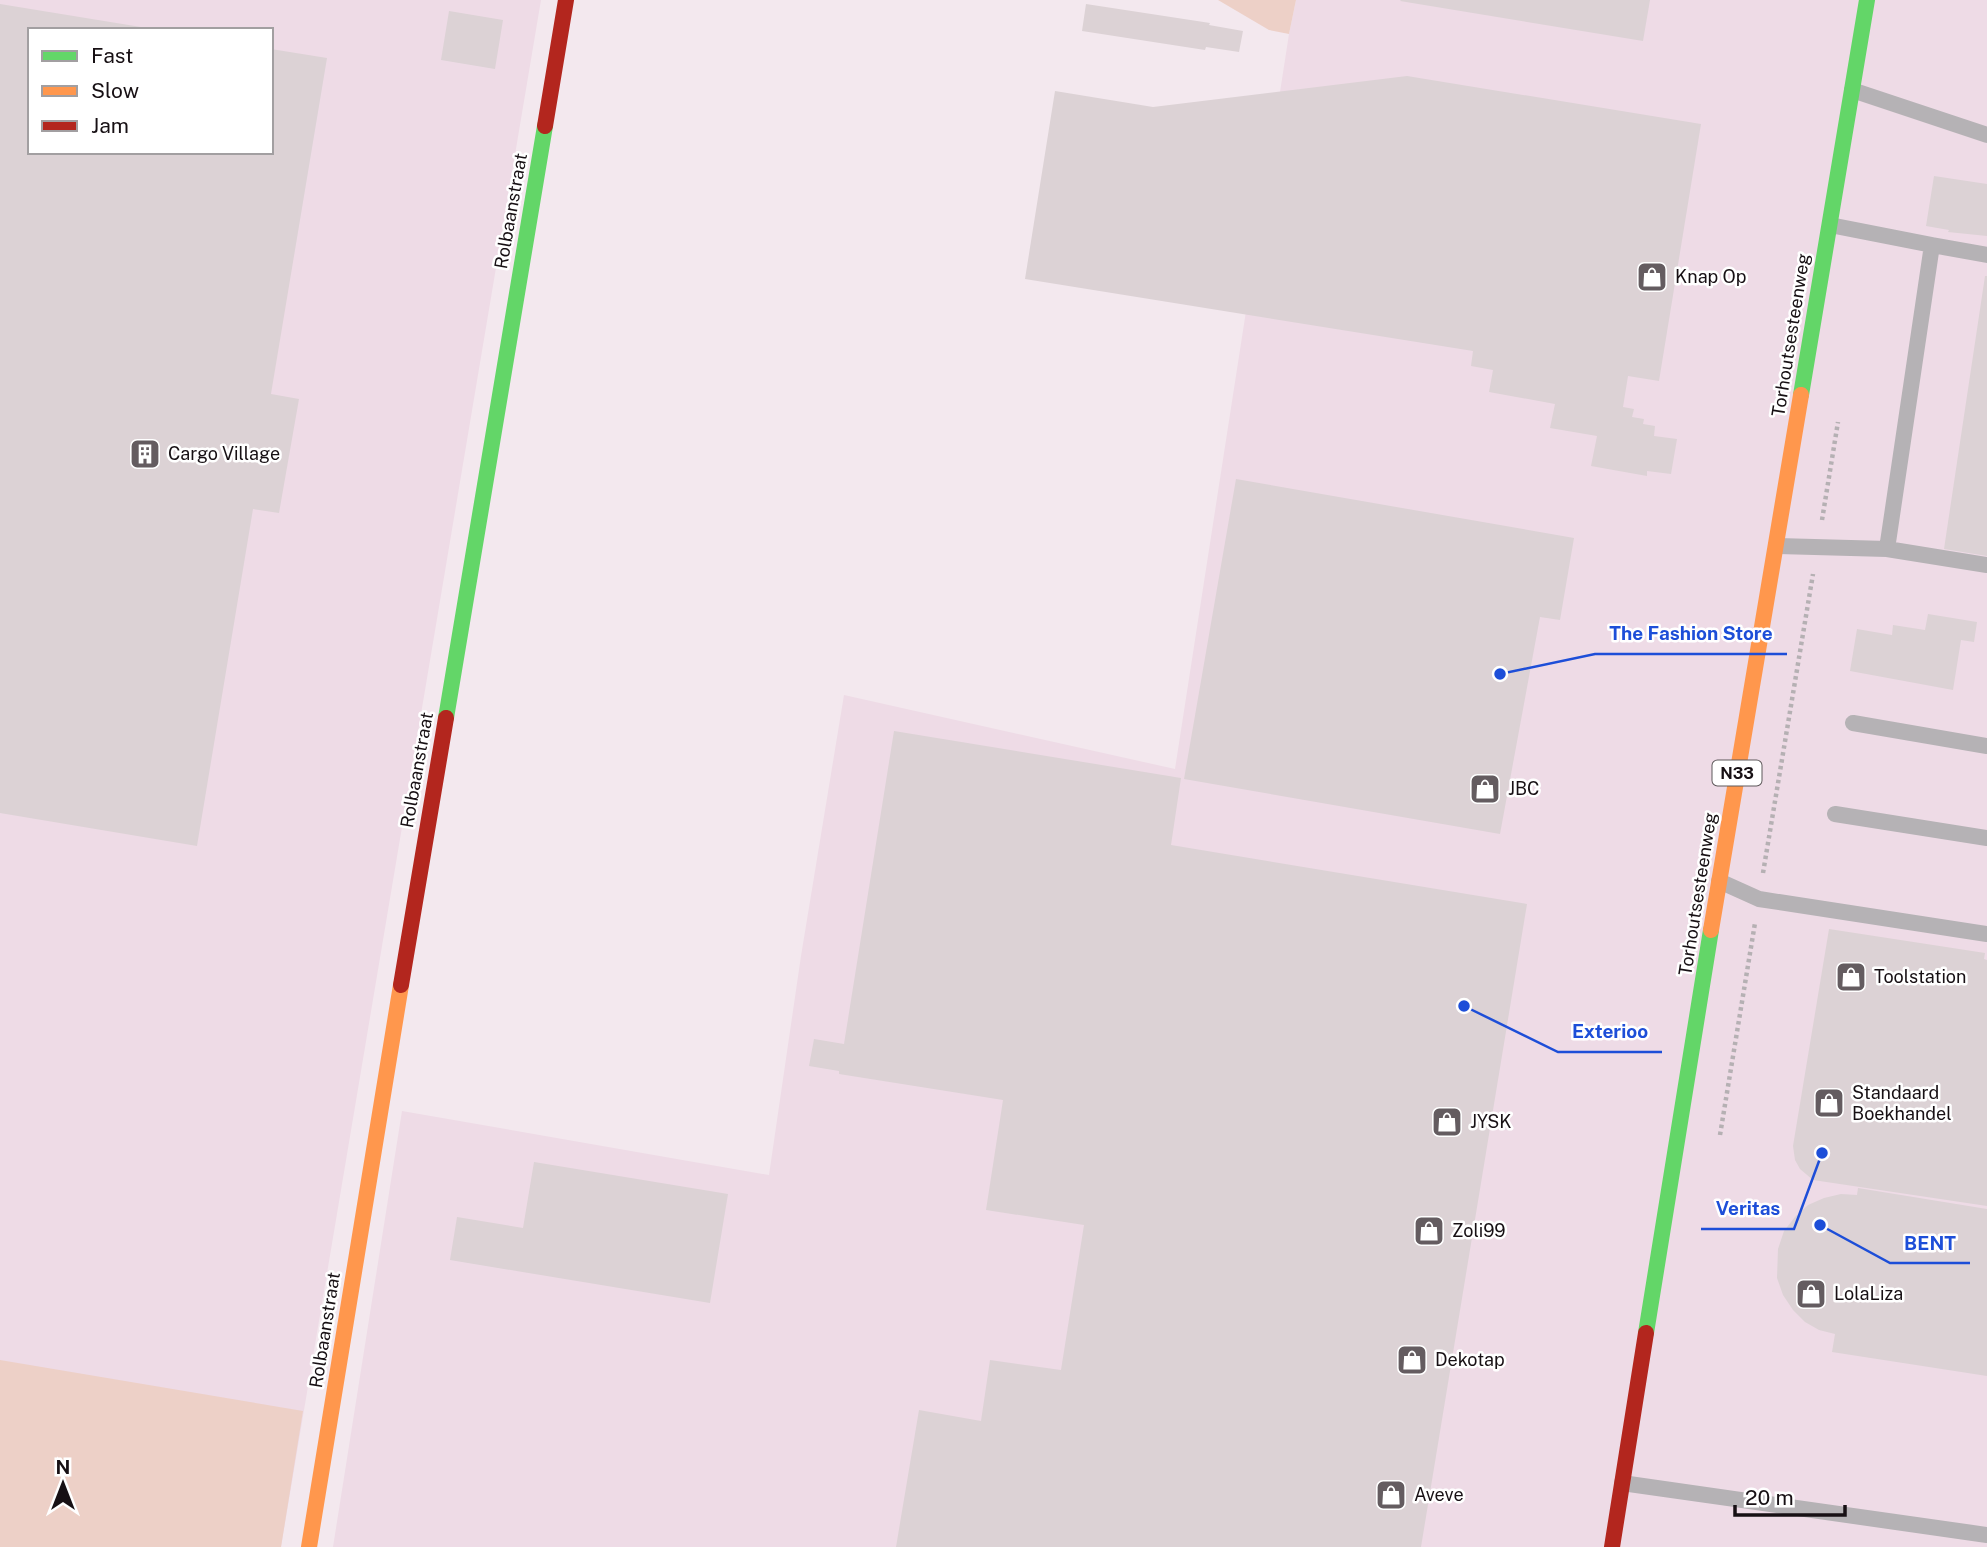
<svg xmlns="http://www.w3.org/2000/svg" width="1987" height="1547" font-family="'Public Sans',sans-serif">
	<style>
		.built { fill: #eedbe6; fill-rule: evenodd }
		.green { fill: #edd0c7 }
		.building { fill: #dcd2d5 }
		.lines { fill: none; stroke-linecap: round; stroke-linejoin: round }
		.path { stroke: #b5b0b3; stroke-width: 4.5; stroke-dasharray: 3.5 3.5; stroke-linecap: butt }
		.lane { stroke: #b5b2b5; stroke-width: 16 }
		.fast { stroke: #63d668; stroke-width: 16 }
		.slow { stroke: #ff974d; stroke-width: 16 }
		.jam { stroke: #b3261e; stroke-width: 16 }
		.labels { text-anchor: middle; stroke-width: 5; stroke-linejoin: round; paint-order: stroke }
		.shield { fill: #fff; stroke: #5d585a; stroke-width: 2 }
		.shield-label { font-size: 16px; font-weight: bold; fill: #171014 }
		.street-label { font-size: 18px; fill: #171014; stroke: #fff }
		.poi-label { font-size: 18px; fill: #171014; stroke: #fff; text-anchor: start }
		.leader { fill: none; stroke: #1d4ed8; stroke-width: 2.5 }
		.callout-dot { fill: #1d4ed8; stroke: #fff; stroke-width: 2.5 }
		.callout-label { font-size: 19px; text-anchor: middle; font-weight: bold; fill: #1d4ed8; stroke: #fff; stroke-width: 5; stroke-linejoin: round; paint-order: stroke }
	</style>
	<rect width="100%" height="100%" fill="#f3e8ee"/>
	<path class="built" d="M0,0h541l-260,1547h-281zM30,30h241v122h-241z
		M1296,0h691v1547h-1654l69,-436 367,64 32,-219 43,-261 331,74 114,-735z"/>
	<path class="green" d="M1218,0h78l-7,34 -20,-4z
		M0,1360l303,51 -22,136h-281z"/>
	<path class="building" d="M1401,0h249l-7,41 -243,-40z
		M0,4l147,24v2h-117v122h241v-103l56,9 -56,336 28,5 -20,114 -26,-4 -56,337 -197,-33z
		M1086,4l124,19 -1,2 34,6 -4,21 -33,-5 -1,3 -123,-19z
		M449,11l54,9 -8,49 -54,-9z
		M1407,76l294,48 -42,257 -31,-5 -5,31 11,2 -2,8 12,2 -1,5 12,2 -1,10 23,3 -6,35 -24,-3v5l-56,-10 6,-30 -47,-8 5,-24 -66,-12 4,-22 -22,-4 2,-15 -448,-72 30,-188 98,16z
		M1934,176l53,8v52l-39,-4 1,-2 -23,-4z
		M1985,276h2v280l-43,-7z
		M1236,479l338,59 -14,82 -20,-3 -40,217 -316,-55z
		M1928,614l49,8 -3,20 -13,-2 -8,50 -103,-19 7,-42 35,6 1,-10 32,5z
		M894,731l287,47 -10,67 356,59 -106,643h-525l23,-137 62,11 9,-61 71,10 23,-145 -98,-15 17,-110 -164,-26v-3l-30,-5 5,-27 30,5z
		M1829,929l156,24 -1,6 3,1v246l-174,-26 -13,-11 -5,-9 -2,-14z
		M534,1162l194,32 -18,109 -260,-43 7,-43 66,11z
		M1858,1188l129,21v167l-155,-24 3,-18 -16,-4 -14,-8 -12,-12 -10,-15 -6,-17 1,-29 6,-18 11,-14 13,-12 16,-7 17,-4 16,1z"/>
	<g class="lines">
		<path class="path" d="M1822,520l16,-98
			M1763,873l50,-299
			M1720,1135l35,-212"/>
		<path class="lane" d="M1852,90l135,45
			M1932,245l55,10
			M1776,546l111,3 45,-304 -102,-20
			M1887,549l100,16
			M1853,723l134,23
			M1835,814l152,24
			M1719,881l40,18 228,35
			M1622,1483l365,52"/>
		<path class="fast" d="M1801,395l66,-395
			M446,718l99,-592
			M1646,1333l65,-403"/>
		<path class="slow" d="M1711,930l90,-535
			M309,1547l92,-562"/>
		<path class="jam" d="M545,126l21,-126
			M401,985l45,-267
			M1612,1547l34,-214"/>
	</g>
	<defs>
		<g id="shop-square" transform="scale(1.575)"><rect x="-9" y="-9" width="18" height="18" rx="4" fill="#645c60" stroke="#fff"/><path d="M-5-2.5h2.3a2.7 3.5 0 0 1 5.4 0H5L5.5 6h-11ZM-1.5-2.5h3a1.5 2.3 0 0 0-3 0Z" fill="#fff"/></g>
		<g id="building-square" transform="scale(1.575)"><rect x="-9" y="-9" width="18" height="18" rx="4" fill="#645c60" stroke="#fff"/><path d="M-4-6H4V6H1V3H-1V6H-4ZM-2.5-4.3h1.7v1.8h-1.7ZM.8-4.3h1.7v1.8H.8ZM-2.5-1h1.7V.8h-1.7ZM.8-1h1.7V.8H.8Z" fill="#fff"/></g>
	</defs>
	<g fill-rule="evenodd">
		<use href="#shop-square" x="1652" y="277"/>
		<use href="#building-square" x="145" y="454"/>
		<use href="#shop-square" x="1485" y="789"/>
		<use href="#shop-square" x="1851" y="977"/>
		<use href="#shop-square" x="1829" y="1103"/>
		<use href="#shop-square" x="1447" y="1122"/>
		<use href="#shop-square" x="1429" y="1231"/>
		<use href="#shop-square" x="1811" y="1294"/>
		<use href="#shop-square" x="1412" y="1360"/>
		<use href="#shop-square" x="1391" y="1495"/>
	</g>
	<g class="labels">
		<rect class="shield" x="1712.5" y="760.5" width="49" height="25" rx="5"/>
		<g class="shield-label">
			<text x="1737" y="779">N33</text>
		</g>
		<g class="street-label">
			<text transform="translate(511 211) rotate(-80)" y="6">Rolbaanstraat</text>
			<text transform="translate(1791 335) rotate(-81)" y="6">Torhoutsesteenweg</text>
			<text transform="translate(417 770) rotate(-80)" y="6">Rolbaanstraat</text>
			<text transform="translate(1698 894) rotate(-81)" y="6">Torhoutsesteenweg</text>
			<text transform="translate(325 1330) rotate(-81)" y="6">Rolbaanstraat</text>
		</g>
		<g class="poi-label">
			<text x="1675" y="283">Knap Op</text>
			<text x="168" y="460">Cargo Village</text>
			<text x="1508" y="795">JBC</text>
			<text x="1874" y="983">Toolstation</text>
			<text x="1852" y="1099">Standaard<tspan x="1852" dy="21">Boekhandel</tspan></text>
			<text x="1470" y="1128">JYSK</text>
			<text x="1452" y="1237">Zoli99</text>
			<text x="1834" y="1300">LolaLiza</text>
			<text x="1435" y="1366">Dekotap</text>
			<text x="1414" y="1501">Aveve</text>
		</g>
	</g>
	<path class="leader" d="M1500 674L1595 654H1787M1464 1006L1558 1052H1662M1822 1153L1794 1229H1701M1820 1225L1890 1263H1970"/>
	<g class="callout-dot">
		<circle cx="1500" cy="674" r="7"/>
		<circle cx="1464" cy="1006" r="7"/>
		<circle cx="1822" cy="1153" r="7"/>
		<circle cx="1820" cy="1225" r="7"/>
	</g>
	<g class="callout-label">
		<text x="1691" y="640">The Fashion Store</text>
		<text x="1610" y="1038">Exterioo</text>
		<text x="1748" y="1215">Veritas</text>
		<text x="1930" y="1250">BENT</text>
	</g>
	<rect x="28" y="28" width="245" height="126" fill="#ffffff" stroke="#a29fa1" stroke-width="2"/>
	<rect x="42" y="51" width="35" height="10" fill="#63d668" stroke="#a29fa1" stroke-width="2"/>
	<text x="91" y="63" font-size="21" fill="#171014">Fast</text>
	<rect x="42" y="86" width="35" height="10" fill="#ff974d" stroke="#a29fa1" stroke-width="2"/>
	<text x="91" y="98" font-size="21" fill="#171014">Slow</text>
	<rect x="42" y="121" width="35" height="10" fill="#b3261e" stroke="#a29fa1" stroke-width="2"/>
	<text x="91" y="133" font-size="21" fill="#171014">Jam</text>
	<g transform="translate(63 1484)" stroke="#ffffff" stroke-width="5" paint-order="stroke">
	<path d="M0-5L12 26L0 18L-12 26Z" fill="#171014"/>
	<text y="-10" font-size="19" font-weight="bold" text-anchor="middle" fill="#171014">N</text>
	</g>
	<path d="M1735 1505v10h110v-10" fill="none" stroke="#171014" stroke-width="3.5"/>
	<text x="1745" y="1505" font-size="21" fill="#171014" stroke="#ffffff" stroke-width="5" paint-order="stroke">20 m</text>
</svg>
